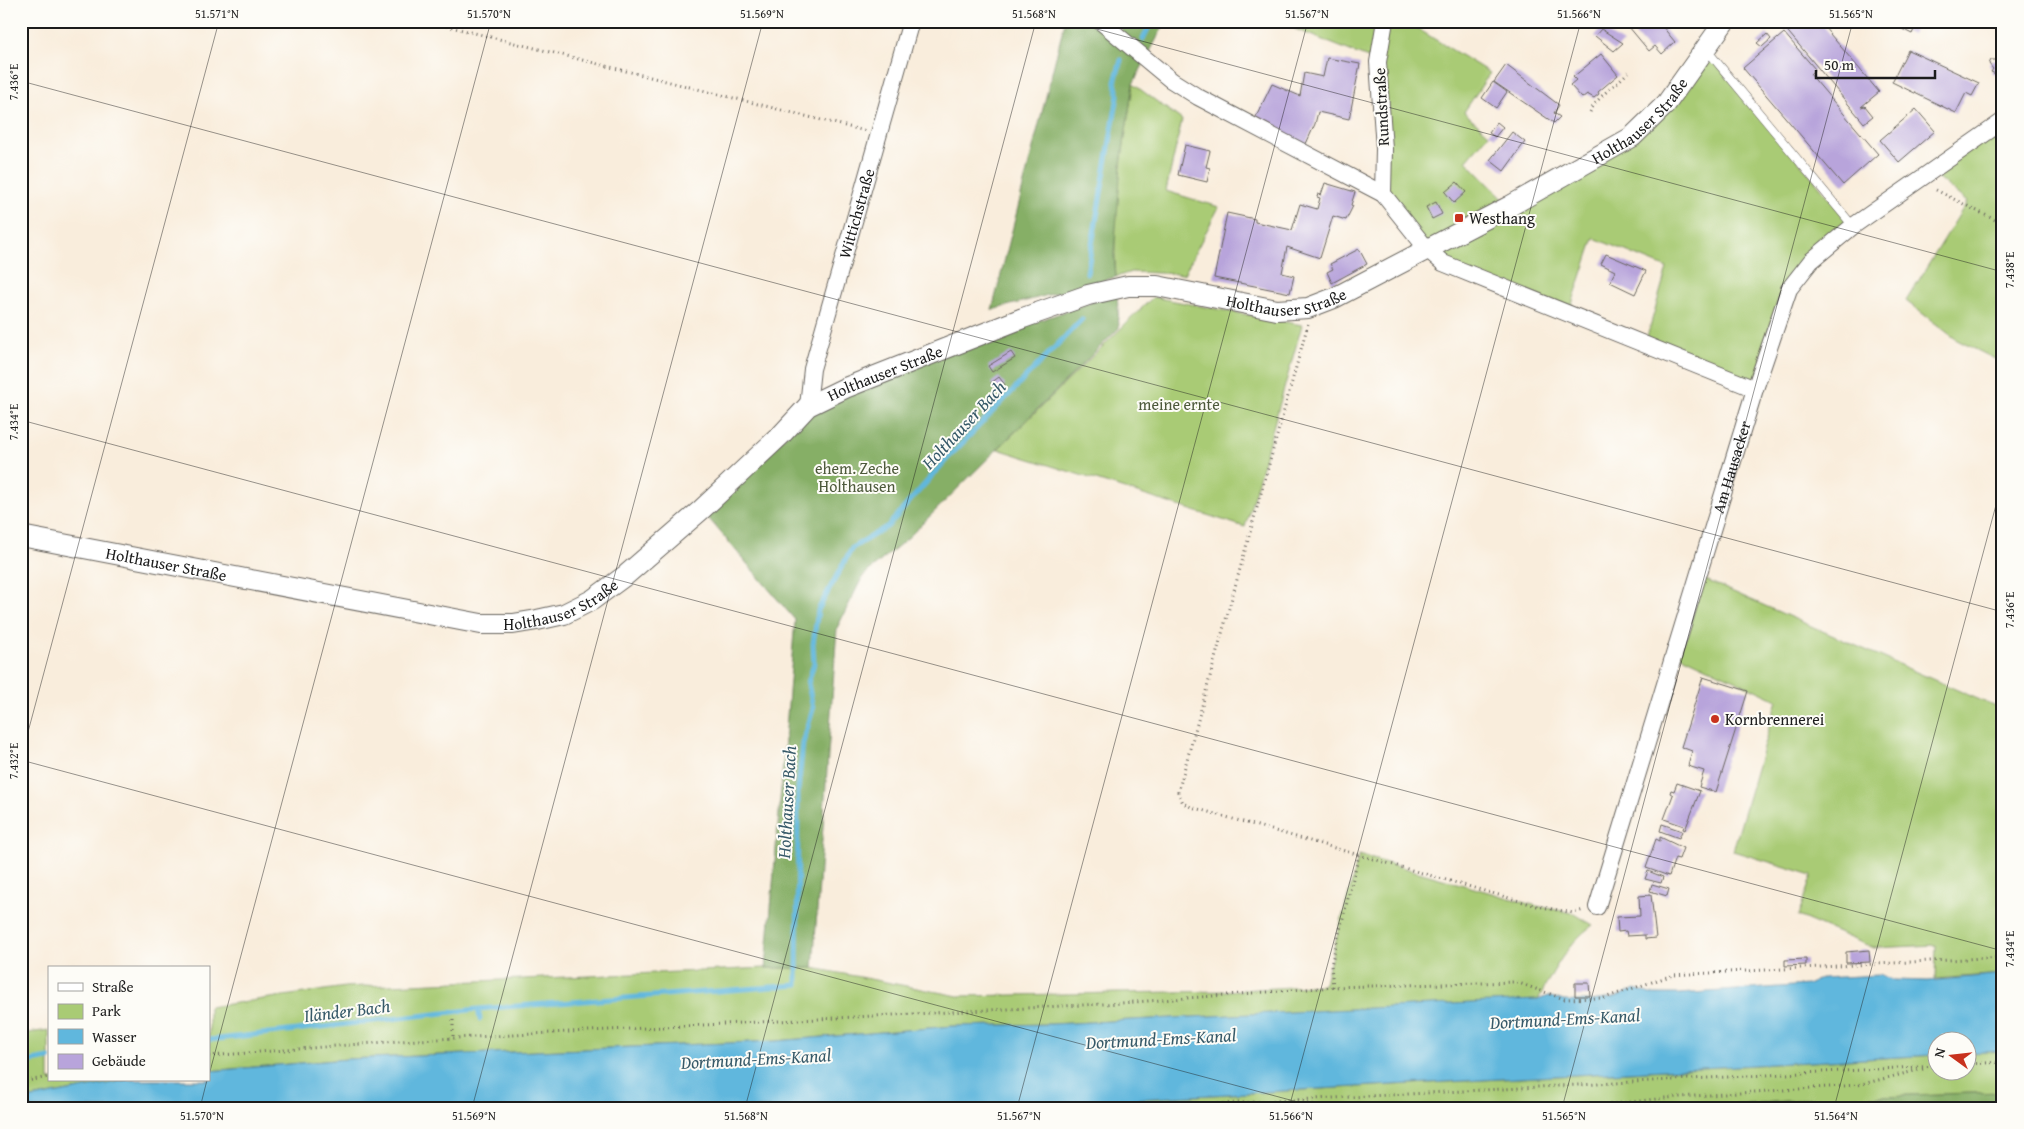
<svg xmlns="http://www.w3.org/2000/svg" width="2024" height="1129" font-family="'Gentium Book Plus',serif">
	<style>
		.green { fill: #a9cb74; stroke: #627448 }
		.forest { fill: #86af66; stroke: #516641 }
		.water { fill: #60b7dd; stroke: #3e6a7c }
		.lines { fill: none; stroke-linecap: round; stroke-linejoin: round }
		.stream { stroke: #60b7dd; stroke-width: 5 }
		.building { fill: #b8a4db }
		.service-casing { stroke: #69655f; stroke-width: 9 }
		.minor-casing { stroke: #69655f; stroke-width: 18 }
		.tertiary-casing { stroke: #69655f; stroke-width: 22 }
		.path { stroke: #69655f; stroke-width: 3; stroke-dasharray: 1 4; stroke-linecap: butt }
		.service { stroke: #fff; stroke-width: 8 }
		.minor { stroke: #fff; stroke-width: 16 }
		.tertiary { stroke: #fff; stroke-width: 20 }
		.ticks { fill: none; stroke: #1c1c1c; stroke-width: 1; stroke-opacity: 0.45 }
		.poi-dot { fill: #c8321e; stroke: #fdfcf7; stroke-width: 2 }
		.labels { text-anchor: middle; stroke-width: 4; stroke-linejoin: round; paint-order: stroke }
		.street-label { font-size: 16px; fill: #1c1c1c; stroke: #fdfcf7 }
		.poi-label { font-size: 16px; fill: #1c1c1c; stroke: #fdfcf7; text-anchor: start }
		.park-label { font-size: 16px; fill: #4d593b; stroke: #fdfcf7 }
		.water-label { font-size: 18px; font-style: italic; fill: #375a69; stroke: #fdfcf7 }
		.neatline { fill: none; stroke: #1c1c1c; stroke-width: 2 }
		.ticks-label { font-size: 12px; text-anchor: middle; fill: #1c1c1c }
	</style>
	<rect width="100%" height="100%" fill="#fdfcf7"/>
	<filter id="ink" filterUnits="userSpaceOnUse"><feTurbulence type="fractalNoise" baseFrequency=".02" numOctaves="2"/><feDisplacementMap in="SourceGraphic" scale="10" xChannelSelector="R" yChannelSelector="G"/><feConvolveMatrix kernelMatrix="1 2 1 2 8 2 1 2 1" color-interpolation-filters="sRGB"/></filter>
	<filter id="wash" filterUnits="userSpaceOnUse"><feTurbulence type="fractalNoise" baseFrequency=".0096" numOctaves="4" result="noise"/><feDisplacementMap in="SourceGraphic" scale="20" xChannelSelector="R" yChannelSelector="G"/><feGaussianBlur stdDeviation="1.12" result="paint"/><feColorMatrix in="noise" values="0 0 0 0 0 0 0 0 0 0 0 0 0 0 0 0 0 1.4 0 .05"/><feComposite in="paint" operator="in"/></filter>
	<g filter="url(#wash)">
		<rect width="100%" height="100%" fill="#f9eddc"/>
		<path class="green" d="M1275,21h130l85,52 -26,39 25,22 -23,27 44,45 122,-69 74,-87 147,176 -64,63 -34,100 -110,-45 22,-76 -73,-30 -24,72 -127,-47 -60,-69 -5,-132z
			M1133,84l49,36 -16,71 53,16 -35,67 -53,-2 -15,5c-5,-64 8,-130 17,-193z
			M2003,121v242l-46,-23 -51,-39 61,-99 -36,-30z
			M1153,297l149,28 -57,202 -247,-78z
			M1699,577l304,133v264l-68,5 1,-34 -62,3 -76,-32 14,-41 -79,-24 44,-151 -101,-47z
			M1359,855l178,51 36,7 20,12c-27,19 -40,47 -55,75l-486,24 -99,2 -177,15 -429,18 -138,12v-64l136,-20 421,-19h47l145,28 267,-5 99,-6z
			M49,1030v50h78l-106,20v-66z
			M2003,1051v41l-181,6 -120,10h-727l961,-53v17h30l1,-19z"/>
		<path class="forest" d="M1065,21h30l23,14 10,-14h38l-33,63 -12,80 -7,90 2,23 -124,33z
			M1117,293l2,35 -209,208 -47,40 -26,52 -24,340h-47l29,-348 -91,-107 108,-103 113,-49z
			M2003,1092v16h-301l120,-10z"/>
		<path class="water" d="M2003,974v77l-36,2 -1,-11h-30v13l-961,53h-954v-8l106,-20h82v-9l138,-12 429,-18 177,-15 99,-2 459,-23 27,-1 10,-4 16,5h26l23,-3 23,-9 14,5h29l128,-9 15,-7 57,-3 15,5 34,1z"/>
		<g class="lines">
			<path class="stream" d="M1143,39l9,-18
				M1087,273l31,-178 -3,-13 6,-22
				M478,1009l319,-24 1,-195 5,-47 10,-34 -5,-26 6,-20 -1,-19 5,-34 34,-62 36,-22 58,-66 136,-141
				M209,1040l269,-31 2,10
				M21,1063l28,-5"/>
		</g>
		<g id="blocks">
			<path class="building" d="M1624,21h34l17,21 -13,12 -7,-8 -6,5z
				M1791,21h28l60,71 -18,15 4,-1 8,10 -9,7 -80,-96z
				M1886,21h32l-6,13z
				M1601,29l22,14 -9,8 -19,-15z
				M1784,33l31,36 -5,5 68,80 -35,31 -100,-117z
				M1767,34l4,5 -9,8 -5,-4z
				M2003,48v29l-12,-5 2,-3 -4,-5 2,-4h6z
				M1908,50l71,33 -7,13 -6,-3 -10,20 -64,-31z
				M1601,54l17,21 -20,17 1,2 -5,4 -7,-4 -5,4 -12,-13 6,-5 -3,-3z
				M1327,58l33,6 -11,55 -31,-7 -3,12 -10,22 -51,-25 18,-37 28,12 4,-23 19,4z
				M1506,65l53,40 -5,8 6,4 -6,6 -60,-41z
				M1493,82l14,10 -11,16 -14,-10z
				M1916,109l19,22 -36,31 -19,-22z
				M1497,122l6,5 -8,10 -6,-4z
				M1512,132l13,10 -21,29 -14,-11z
				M1185,145l25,6 -4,16 4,1 -3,14 -29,-7z
				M1457,182l9,10 -12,11 -9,-11z
				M1325,183l30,9 -4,13 2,1 -7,14 -13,-4 -13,42 -33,-11 -5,26 12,3 -4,17 -76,-15 13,-65 28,6v3l37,8 8,-26 17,5 3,-11 -3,-1 1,-3 3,1z
				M1436,202l6,12 -10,5 -6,-12z
				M1359,249l8,15 -35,19 -5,-11 6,-3 -3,-5z
				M1606,254l40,17 -11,23 -25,-12 5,-11 -14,-7z
				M1011,352l4,6 -23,14 -4,-6z
				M999,377l6,8 -8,6 -6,-8z
				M1703,677l45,14 -32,101 -17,-5 5,-16 -16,-5 4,-15 -11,-4z
				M1677,783l23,8 -15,39 -2,-1 1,-3 -20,-7 9,-24 -3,-2 1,-3 3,1z
				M1662,824l20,7 -3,7 -19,-7z
				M1660,837l23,11 -4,11 -4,-1 -6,18 -23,-8 10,-29 4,2z
				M1648,871l15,6 -2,6 -16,-4z
				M1652,884l17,5 -2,7 -17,-5z
				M1651,895l5,43 -11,1v-4l-18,1 -1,-5 -8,1 -1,-15 23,-1 -1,-20z
				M1869,950l1,12 -24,1v-11z
				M1806,959v6l-21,1v-6z
				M1575,983h14l1,13h-15z"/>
		</g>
	</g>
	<g filter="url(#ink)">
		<use href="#blocks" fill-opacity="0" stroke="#69655f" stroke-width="1"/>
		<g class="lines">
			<g class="service-casing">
				<path id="service" d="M1706,49l147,177"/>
			</g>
			<g class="minor-casing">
				<g id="minor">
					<path d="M1100,21l71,59 27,17 185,97 44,55 16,14 312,126"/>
					<path d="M1383,194l1,-45 -6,-87 7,-41"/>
					<path id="s1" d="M808,406l4,-37 99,-348"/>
					<path id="s2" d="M1597,907l158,-518 34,-100 22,-28 42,-35 150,-105"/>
				</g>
			</g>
			<g class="tertiary-casing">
				<g id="tertiary">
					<path id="s3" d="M21,536l460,88h32l24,-4 27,-6 28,-14 34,-25 75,-65 81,-76 26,-28 37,-18 178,-70 65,-23 40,-9h29l120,24 31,-2 26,-10 176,-92 122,-69 34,-33 59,-83"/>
				</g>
			</g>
			<path class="path" d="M427,21l438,110
				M1590,112c8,-17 27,-27 40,-42
				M1936,190l67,34
				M1308,324l-130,468 5,11 8,4 168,48
				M1333,987l-2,-22 28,-110 178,51 36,7 11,-3
				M453,1020v18
				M209,1056l190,-15 722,-38 212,-16 183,-5 48,17 40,-1 69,-23 330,-18
				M1966,1064l37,-2
				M21,1082l28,-5
				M1298,1100l28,8
				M1143,1108l793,-42
				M1580,1108l85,-10 193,-13 69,-17"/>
			<use href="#service" class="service"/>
			<use href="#minor" class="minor"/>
			<use href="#tertiary" class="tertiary"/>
		</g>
	</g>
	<path class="ticks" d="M1067,21l936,251M21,81l1982,531M21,420l1982,531M21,758l198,-737M21,760l1299,348M209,1075l282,-1054M21,1099l32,9M200,1108l7,-28M472,1108l291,-1087M745,1108l291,-1087M1017,1108l291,-1087M1289,1108l292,-1087M1562,1108l291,-1087M1834,1108l169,-629"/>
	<g class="poi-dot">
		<rect x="1454" y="213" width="10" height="10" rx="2.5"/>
		<circle cx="1715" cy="719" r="5"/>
	</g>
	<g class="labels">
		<g class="street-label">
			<text transform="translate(1381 107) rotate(-93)" y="6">Rundstraße</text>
			<text dy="6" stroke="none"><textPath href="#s3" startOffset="1782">Holthauser Straße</textPath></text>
			<text dy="6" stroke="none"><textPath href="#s1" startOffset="199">Wittichstraße</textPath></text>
			<text dy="6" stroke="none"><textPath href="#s3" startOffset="1378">Holthauser Straße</textPath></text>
			<text dy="6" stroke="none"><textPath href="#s3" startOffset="958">Holthauser Straße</textPath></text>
			<text dy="6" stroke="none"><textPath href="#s2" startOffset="460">Am Hausacker</textPath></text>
			<text dy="6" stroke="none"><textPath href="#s3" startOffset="148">Holthauser Straße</textPath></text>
			<text dy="6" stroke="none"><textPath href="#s3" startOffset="552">Holthauser Straße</textPath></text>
		</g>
		<g class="poi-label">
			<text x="1469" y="224">Westhang</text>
			<text x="1725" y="725">Kornbrennerei</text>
		</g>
		<g class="park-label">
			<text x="1179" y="410">meine ernte</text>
			<text x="857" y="474">ehem. Zeche<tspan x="857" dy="18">Holthausen</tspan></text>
		</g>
		<g class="water-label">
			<text transform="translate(964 425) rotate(-47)" y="6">Holthauser Bach</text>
			<text transform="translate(787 802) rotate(-87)" y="6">Holthauser Bach</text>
			<text transform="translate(347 1011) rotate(-7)" y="6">Iländer Bach</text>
			<text transform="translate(1565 1019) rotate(-3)" y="6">Dortmund-Ems-Kanal</text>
			<text transform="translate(1161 1039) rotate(-3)" y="6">Dortmund-Ems-Kanal</text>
			<text transform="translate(756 1059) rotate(-3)" y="6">Dortmund-Ems-Kanal</text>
		</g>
	</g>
	<rect width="2024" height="1129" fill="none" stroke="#fdfcf7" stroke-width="55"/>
	<rect x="48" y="966" width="162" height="115" fill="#fdfcf7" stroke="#a3a29f"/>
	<rect x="58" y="983" width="25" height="8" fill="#ffffff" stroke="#a3a29f"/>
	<text x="92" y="992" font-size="15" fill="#1c1c1c">Straße</text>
	<rect x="58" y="1004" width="25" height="15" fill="#a9cb74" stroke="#a3a29f"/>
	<text x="92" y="1016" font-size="15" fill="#1c1c1c">Park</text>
	<rect x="58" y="1029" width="25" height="15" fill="#60b7dd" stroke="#a3a29f"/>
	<text x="92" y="1042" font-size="15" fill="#1c1c1c">Wasser</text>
	<rect x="58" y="1054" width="25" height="15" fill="#b8a4db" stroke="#a3a29f"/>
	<text x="92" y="1066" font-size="15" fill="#1c1c1c">Gebäude</text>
	<g transform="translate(1952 1056) rotate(285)"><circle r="24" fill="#fdfcf7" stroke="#a3a29f"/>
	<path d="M0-4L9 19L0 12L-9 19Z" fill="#c8321e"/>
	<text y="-8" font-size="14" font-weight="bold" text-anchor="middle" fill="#1c1c1c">N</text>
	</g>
	<path d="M1816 70v8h119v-8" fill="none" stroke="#1c1c1c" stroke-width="2.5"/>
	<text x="1824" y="70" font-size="15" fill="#1c1c1c" stroke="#fdfcf7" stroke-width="4" paint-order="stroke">50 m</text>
	<rect x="28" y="28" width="1968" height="1074" class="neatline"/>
	<g class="ticks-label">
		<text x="217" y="18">51.571°N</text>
		<text x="489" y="18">51.570°N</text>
		<text x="762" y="18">51.569°N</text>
		<text x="1034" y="18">51.568°N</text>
		<text x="1307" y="18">51.567°N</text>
		<text x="1579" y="18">51.566°N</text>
		<text x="1851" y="18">51.565°N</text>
		<text transform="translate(14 82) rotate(-90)" y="4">7.436°E</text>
		<text transform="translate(2010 270) rotate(-90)" y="4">7.438°E</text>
		<text transform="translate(14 422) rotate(-90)" y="4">7.434°E</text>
		<text transform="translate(2010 610) rotate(-90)" y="4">7.436°E</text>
		<text transform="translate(14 761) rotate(-90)" y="4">7.432°E</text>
		<text transform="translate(2010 949) rotate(-90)" y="4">7.434°E</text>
		<text x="202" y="1120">51.570°N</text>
		<text x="474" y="1120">51.569°N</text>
		<text x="746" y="1120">51.568°N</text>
		<text x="1019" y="1120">51.567°N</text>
		<text x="1291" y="1120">51.566°N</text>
		<text x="1564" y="1120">51.565°N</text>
		<text x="1836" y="1120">51.564°N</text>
	</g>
</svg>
